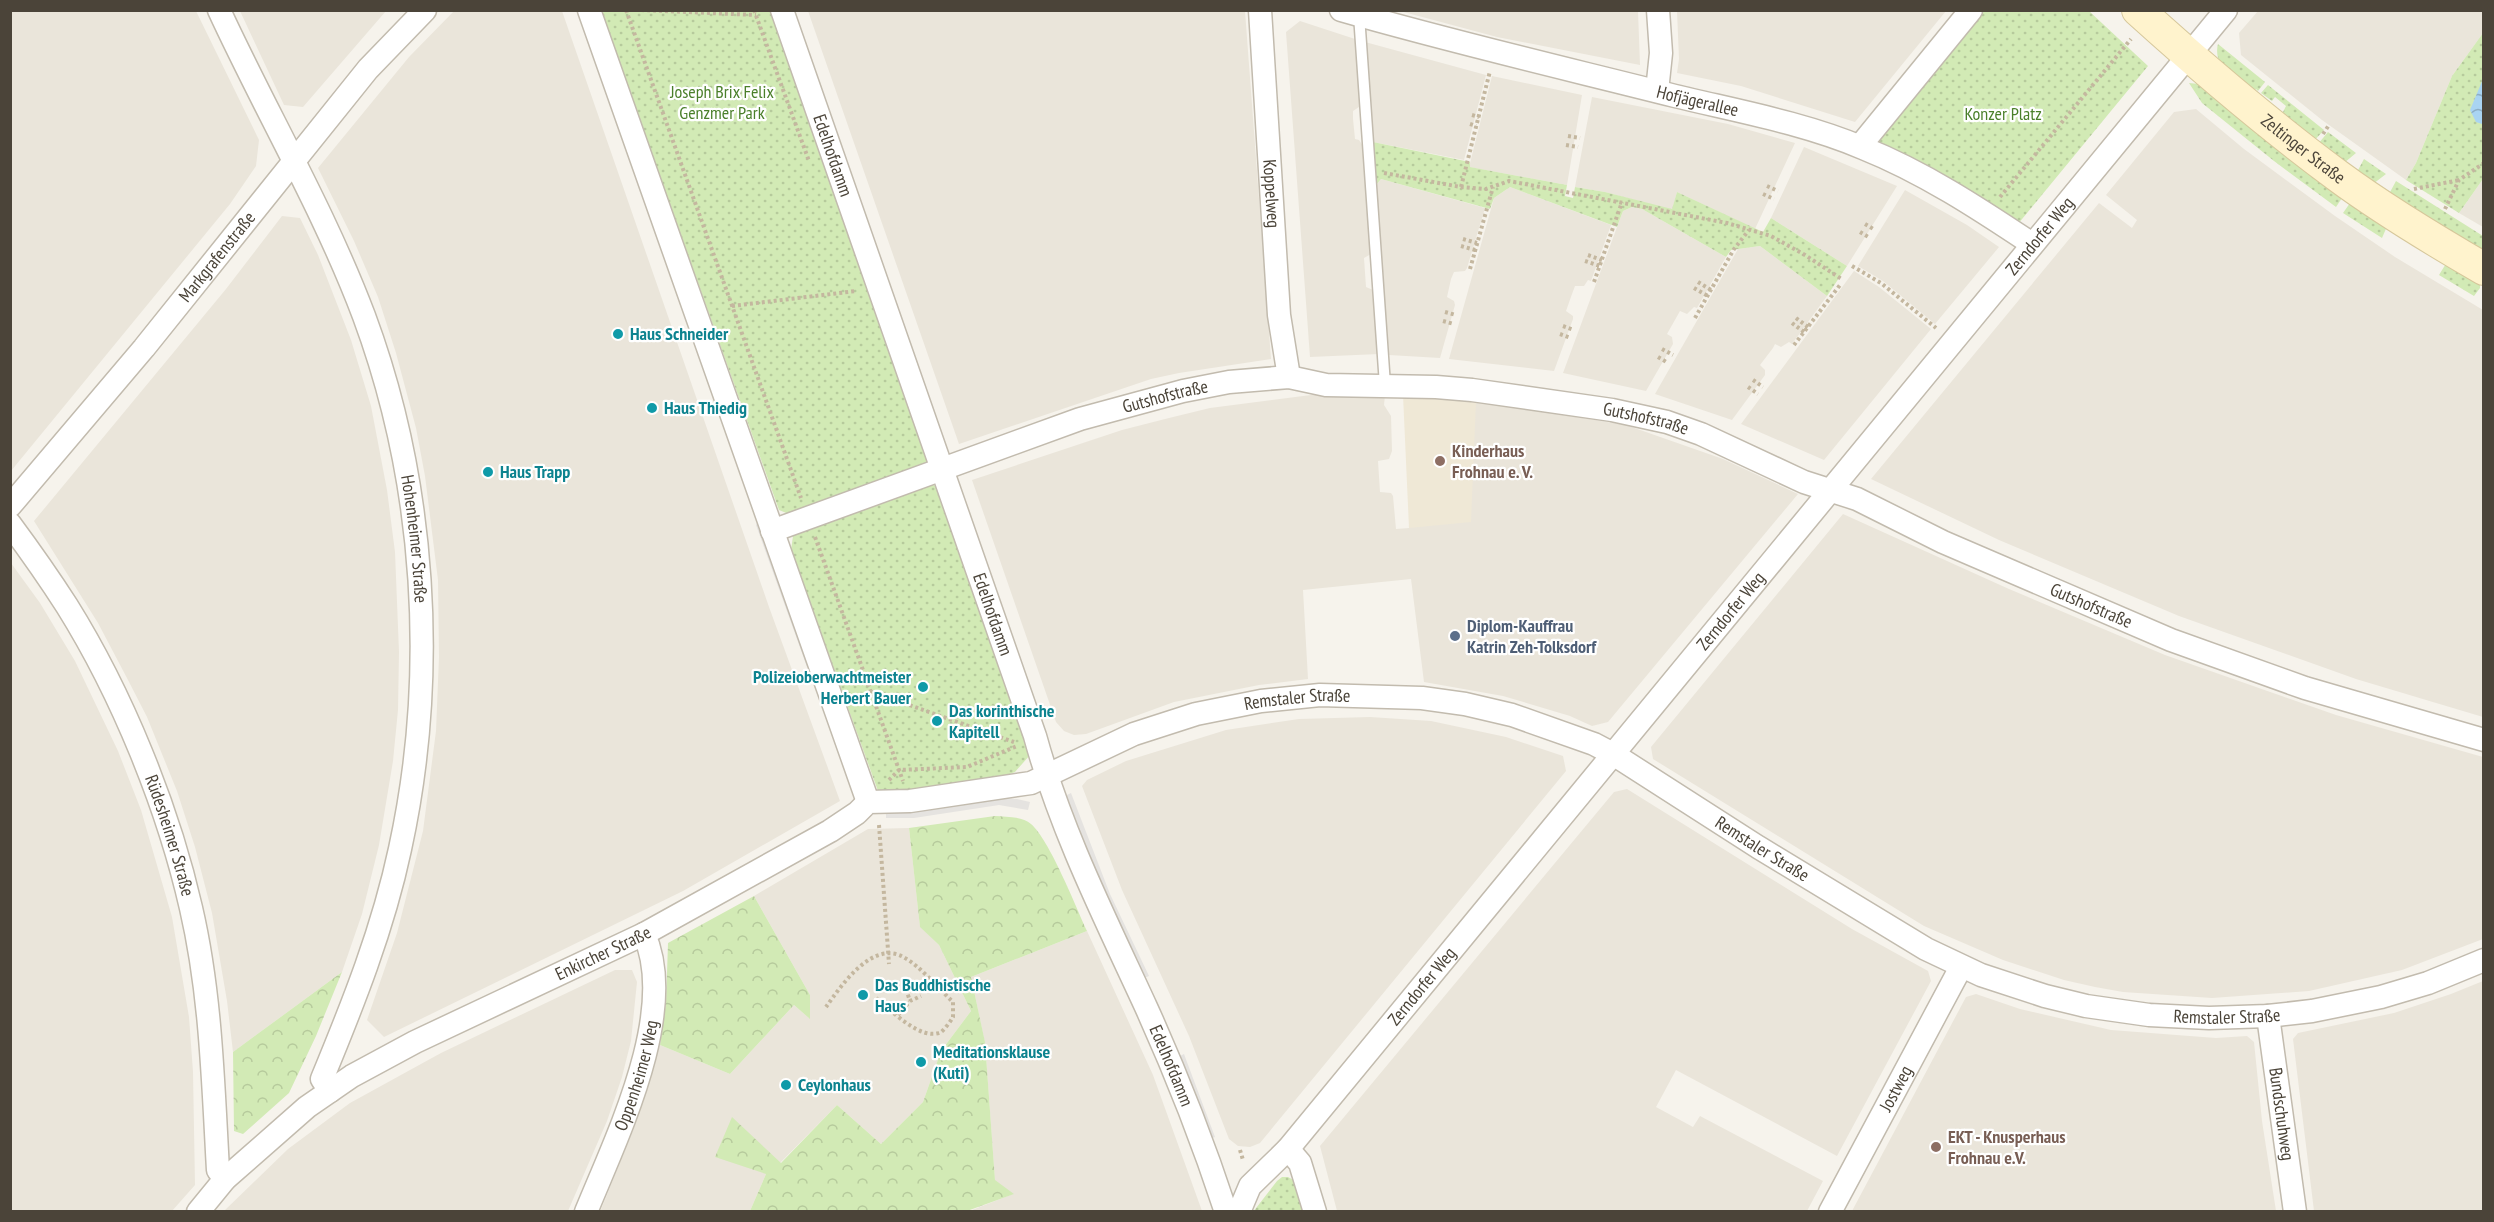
<svg xmlns="http://www.w3.org/2000/svg" width="2494" height="1222" font-family="'PT Sans Narrow',sans-serif">
	<style>
		.residential { fill: #eae5da }
		.education { fill: #efe8d6 }
		.grass { fill: url(#grass-dots) }
		.forest { fill: url(#forest-crowns) }
		.parking { fill: #e5e3e0 }
		.water { fill: url(#water-waves) }
		.lines { fill: none; stroke-linecap: round; stroke-linejoin: round }
		.lane-casing { stroke: #c2bbae; stroke-width: 13 }
		.street-casing { stroke: #c2bbae; stroke-width: 25 }
		.secondary-casing { stroke: #d6c79b; stroke-width: 34 }
		.path { stroke: #c4b79f; stroke-width: 4; stroke-dasharray: 3 3; stroke-linecap: butt }
		.lane { stroke: #fff; stroke-width: 10 }
		.street { stroke: #fff; stroke-width: 22 }
		.secondary { stroke: #fff3cd; stroke-width: 32 }
		.culture-dot { fill: #0f9aa8; stroke: #fff; stroke-width: 2 }
		.education-dot { fill: #8d6e63; stroke: #fff; stroke-width: 2 }
		.service-dot { fill: #5c6f8a; stroke: #fff; stroke-width: 2 }
		.labels { text-anchor: middle; stroke-width: 4.5; stroke-linejoin: round; paint-order: stroke }
		.park-label { font-size: 18px; fill: #4a7f2a; stroke: #fff }
		.street-label { font-size: 18px; fill: #4b4439; stroke: #fff }
		.culture-label { font-size: 18px; font-weight: bold; fill: #0d838f; stroke: #fff; text-anchor: start }
		.education-label { font-size: 18px; font-weight: bold; fill: #785e54; stroke: #fff; text-anchor: start }
		.service-label { font-size: 18px; font-weight: bold; fill: #4e5e75; stroke: #fff; text-anchor: start }
	</style>
	<defs>
		<pattern id="grass-dots" width="8" height="8" patternUnits="userSpaceOnUse" patternTransform="scale(1.5)"><rect width="8" height="8" fill="#d2eab5"/><path d="M2 2h.1M6 6h.1" fill="none" stroke="#b6ca9c" stroke-width="1.8" stroke-linecap="round"/></pattern>
		<pattern id="forest-crowns" width="20" height="18" patternUnits="userSpaceOnUse" patternTransform="scale(1.5)"><rect width="20" height="18" fill="#d2eab5"/><path d="M2 6a3 3 0 1 1 6 0M12 15a3 3 0 1 1 6 0" fill="none" stroke="#b6ca9c"/></pattern>
		<pattern id="water-waves" width="16" height="10" patternUnits="userSpaceOnUse" patternTransform="scale(1.5)"><rect width="16" height="10" fill="#a9d4f2"/><path d="M0 5q4-4 8 0t8 0" fill="none" stroke="#8caec5"/></pattern>
	</defs>
	<rect width="100%" height="100%" fill="#f6f3ec"/>
	<path class="residential" d="M11,10l185,1 63,129 -3,26 -26,38 -219,267z
		M240,11h146l-83,96 -19,-2z
		M454,11h108l207,596 71,194 -157,90 -299,146 -17,-17 30,-87 26,-102 13,-100 3,-74 -1,-77 -13,-104 -9,-48 -20,-75 -18,-56 -24,-56 -36,-73 91,-111z
		M808,11h437l26,348 -92,14 -28,6 -192,65z
		M1400,11h238l2,54 -143,-28z
		M1677,11v-1l269,1 -91,111 -114,-36 -64,-13 2,-14z
		M2258,11h225v22l-31,43 -36,87 -10,17 -84,-60 -81,-65 -2,-22z
		M1300,21l55,18 5,64 -1,4 -6,4v8l2,20 4,1 4,6 8,108 -7,4 2,29 7,3 6,64 -69,3 -24,-325z
		M1365,42l121,33 -22,85 -91,-18z
		M1492,76l90,19 -15,90 -98,-18z
		M1592,97l136,27 67,19 -40,86 -78,-37 -5,18 -67,-18 -30,-5z
		M2196,109l48,40 91,67 60,41 88,53v407l-127,-38 -177,-63 -180,-76 -128,-61 228,-276 33,25 5,-8 -31,-25 68,-83z
		M1804,147l93,39 -50,80 -76,-48z
		M1381,179l104,29 -18,60 -2,3 -11,1 -3,7 -4,18 7,4 1,4 -15,53 -51,-3 -13,-170z
		M2483,179v48l-24,-14z
		M1510,187l101,38 -20,56 -3,-1 -4,6h-9l-3,8 -6,17 7,5v3l-19,52 -105,-12 45,-161z
		M1905,190l62,35 32,22 -64,77 -52,-43 -25,-15z
		M1632,207l10,2 84,48 -29,51 -3,-1 -7,7 -7,-3 -13,23 5,3 1,7 -27,47 -83,-18 60,-162z
		M282,216l18,2 18,37 33,85 20,66 16,84 8,62 4,100 -1,58 -5,51 -14,84 -17,69 -20,58 -109,80 -6,-51 -15,-88 -17,-66 -18,-56 -30,-74 -19,-37 -30,-57 -64,-102 192,-232z
		M1760,246l67,50 -35,48 -3,-2 -8,5 -6,-3 -2,4 -13,17 5,5v5l-33,45 -77,-26 83,-145z
		M1854,271l25,16 52,42 -107,131 -83,-36z
		M1311,395h74l-1,10 7,11 1,35 -3,8 -11,2 2,31 11,1 2,3 3,33 13,-1 67,-127 150,24 97,34 75,35 -190,228 -16,4 -22,-10 -67,-20 -79,-14 -13,-103 -108,11 5,89 -49,6 -85,17 -88,32 -12,1 -10,-4 -8,-9 -84,-242 150,-50 47,-12 41,-10z
		M1843,514l166,75 156,66 171,60 147,42v182l-81,31 -93,21 -97,7 -89,-6 -28,-5 -31,-7 -61,-20 -79,-34 -271,-167 -2,-12z
		M11,563l29,40 35,58 43,90 23,59 31,107 17,100 4,55 2,113 -23,26h-161z
		M1370,717l61,4 75,16 57,19 3,15 -306,372 -10,4 -12,-1 -9,-7 -40,-103 -67,-146 -40,-104 5,-6 39,-19 100,-31 73,-11z
		M1627,789l225,140 76,42 3,10 -94,175 -161,-86 -20,37 37,20 7,-11 123,65 -16,30h-470l-17,-65 294,-354z
		M909,828l11,98 19,19 32,66 -30,40 -18,51 -42,42 -44,-39 -57,58 -48,-45 34,56 -16,37 -150,1 34,-84 26,-83 70,29 64,-69 15,13 1,-23 -56,-99 114,-67z
		M1087,931l66,144 49,136 -235,1 46,-18 -18,-13 -10,-138 -14,-66z
		M615,970h17l5,12 -6,59 -9,36 -15,44 -39,90h-344l64,-62 62,-46 91,-50z
		M2483,981v230h-169l-21,-172 5,-6 96,-20 57,-19z
		M1976,994l44,15 91,21 105,8 31,-2 7,6 8,79 14,90h-424l114,-214z"/>
	<path class="education" d="M1403,395l73,6 -5,121 -62,6z"/>
	<path class="grass" d="M601,11h178l153,444 -5,11 -136,49 -12,-5z
		M1984,11h105l59,55 -130,158 -146,-79z
		M2483,33v146l-24,34 -53,-33 10,-17 36,-87z
		M2218,44l47,38 -7,9 -2,-2 -4,4c-15,-13 -40,-26 -34,-49z
		M2189,83l10,1 142,108 1,6 -6,9 -62,-46 -72,-58z
		M2268,85l56,45 -10,11 -33,-25 5,-10 -11,-9 -3,4 -11,-8z
		M2328,132l28,21 -12,10 -26,-19z
		M1373,142l97,20v5l97,18 -2,11 8,2 2,-11 30,5 67,17 5,-17 86,40 8,-14 76,48 -20,30 -67,-50 -29,4 -5,7 -84,-48 -10,-2 -9,4 -6,16 -107,-40 -16,11 -4,11 -109,-30 -5,6z
		M2364,159l22,15 -13,10 -16,-12z
		M2396,181l87,55v18l-94,-60z
		M2350,203l38,21 -6,14 -39,-25z
		M2447,262l33,19v7l-6,8 -35,-21z
		M929,484l14,4 87,267 -15,17 -10,4 -96,17 -31,-2 -87,-241 2,-14 4,-5z
		M1282,1177h6l11,6 9,29h-55l24,-31z"/>
	<path class="forest" d="M995,816c11,1 28,0 36,8 18,15 45,83 56,107l-116,46 14,65 10,138 19,14 -47,17h-217l16,-37 -51,-17 17,-40 49,46 56,-58 44,39 42,-42 18,-51 30,-40 -32,-66 -19,-18 -11,-99z
		M754,896l56,99v24l-16,-14 -64,69 -70,-29 6,-42 2,-60z
		M342,972l-26,64 -27,57 -46,41 -9,-3 -1,-79z"/>
	<path class="parking" d="M761,514l54,157 -8,-4 -51,-142z
		M1071,793l39,101 39,82 -5,2 -48,-101 -31,-81z
		M993,798l24,1 13,3 -2,8 -29,-5 -85,13h-28v-7z
		M1184,1054l31,83 -5,2 -32,-82z"/>
	<path class="water" d="M2483,79l1,45h-2l-6,-2 -6,-12z"/>
	<g class="lines">
		<g class="lane-casing">
			<path id="lane" d="M1359,15l26,370"/>
		</g>
		<g class="street-casing">
			<g id="street">
				<path id="s1" d="M219,10c47,102 105,200 145,306 62,167 74,359 36,533 -17,80 -47,155 -78,230l8,12"/>
				<path d="M589,10l279,792"/>
				<path id="s2" d="M782,10l253,726c26,95 70,182 111,271 30,66 57,135 80,205"/>
				<path id="s3" d="M1260,10l19,305 10,62"/>
				<path id="s4" d="M1341,10c111,32 223,58 334,86 62,15 129,27 188,52 60,24 115,60 169,96"/>
				<path d="M1657,91l4,-38 -3,-43"/>
				<path d="M1860,146l111,-136"/>
				<path id="s5" d="M10,506l134,-158 224,-279 57,-59"/>
				<path id="s6" d="M10,524c20,27 39,54 57,82 55,88 101,201 124,302 20,86 22,174 27,262l7,9"/>
				<path id="s7" d="M772,531l308,-112 103,-28 46,-9 60,-5 37,8 110,2 36,3 140,20 55,12 34,12 103,48 53,17 86,43 228,98 134,48 179,52"/>
				<path id="s8" d="M2268,1016l27,196"/>
				<path d="M1288,1149l12,14 15,49"/>
				<path id="s9" d="M198,1212l27,-33 82,-72 45,-31 63,-34 229,-108 186,-103 27,-18 11,-11 42,-1 121,-18 103,-49 62,-20 65,-13 59,-6 102,3 43,6 47,11 82,29 19,10 145,93 168,102 55,26 64,21 41,10 63,9 60,3 59,-2 44,-5 69,-14 47,-14 56,-23"/>
				<path id="s10" d="M586,1212c30,-74 93,-200 58,-278"/>
				<path id="s11" d="M1239,1212l11,-26 38,-37 938,-1139"/>
				<path id="s12" d="M1830,1212l131,-245"/>
			</g>
		</g>
		<g class="secondary-casing">
			<g id="secondary">
				<path id="s13" d="M2138,10c63,57 131,115 200,166 46,34 96,64 146,93"/>
			</g>
		</g>
		<path class="path" d="M626,10l175,488
			M641,10l115,5
			M754,10l55,151
			M1472,115l7,2
			M1470,124l6,2
			M2323,134l6,-9
			M1568,136l12,2
			M1566,145l12,2
			M1384,173l77,14 25,2 23,-8 218,42 44,13 34,19 38,25
			M1767,186l11,5
			M1461,187l29,-116
			M2414,189l45,-9
			M1763,194l11,5
			M2000,197l131,-158
			M2445,209l14,-29 25,-17
			M1865,224l10,6
			M1860,232l10,6
			M1463,239l14,4
			M1461,246l14,4
			M1588,255l14,5
			M1585,261l15,5
			M1852,266l29,17 55,45
			M1470,269l23,-82
			M1594,282l28,-80
			M1698,282l13,8
			M1694,288l14,8
			M732,306l124,-15
			M1445,312l11,3
			M1695,318l39,-69 15,-19
			M1796,318l12,9
			M1443,321l11,3
			M1792,323l12,9
			M1563,326l11,4
			M1560,334l11,4
			M1794,345l46,-60
			M1662,349l11,6
			M1658,357l10,6
			M1753,380l10,7
			M1748,387l10,7
			M815,537l88,244
			M870,691l144,51
			M889,780l10,-10 68,-3 50,-21
			M879,825l10,139
			M906,989l4,12
			M826,1007c15,-21 47,-69 79,-49 16,9 34,31 48,44v15c-3,5 -8,12 -12,15 -20,10 -51,-23 -65,-34
			M898,1015l12,-14 11,-5
			M1240,1150l3,10"/>
		<use href="#lane" class="lane"/>
		<use href="#street" class="street"/>
		<use href="#secondary" class="secondary"/>
	</g>
	<g class="culture-dot">
		<circle cx="618" cy="334" r="6"/>
		<circle cx="652" cy="408" r="6"/>
		<circle cx="488" cy="472" r="6"/>
		<circle cx="923" cy="687" r="6"/>
		<circle cx="937" cy="721" r="6"/>
		<circle cx="863" cy="995" r="6"/>
		<circle cx="921" cy="1062" r="6"/>
		<circle cx="786" cy="1085" r="6"/>
	</g>
	<g class="education-dot">
		<circle cx="1440" cy="461" r="6"/>
		<circle cx="1936" cy="1147" r="6"/>
	</g>
	<circle class="service-dot" cx="1455" cy="636" r="6"/>
	<g class="labels">
		<g class="park-label">
			<text x="722" y="98">Joseph Brix Felix<tspan x="722" dy="21">Genzmer Park</tspan></text>
			<text x="2003" y="120">Konzer Platz</text>
		</g>
		<g class="street-label">
			<text dy="6" stroke="none"><textPath href="#s4" startOffset="368">Hofjägerallee</textPath></text>
			<text dy="6" stroke="none"><textPath href="#s13" startOffset="216">Zeltinger Straße</textPath></text>
			<text dy="6" stroke="none"><textPath href="#s2" startOffset="154">Edelhofdamm</textPath></text>
			<text dy="6" stroke="none"><textPath href="#s3" startOffset="184">Koppelweg</textPath></text>
			<text dy="6" stroke="none"><textPath href="#s11" startOffset="1264">Zerndorfer Weg</textPath></text>
			<text dy="6" stroke="none"><textPath href="#s5" startOffset="324">Markgrafenstraße</textPath></text>
			<text dy="6" stroke="none"><textPath href="#s7" startOffset="416">Gutshofstraße</textPath></text>
			<text dy="6" stroke="none"><textPath href="#s7" startOffset="902">Gutshofstraße</textPath></text>
			<text dy="6" stroke="none"><textPath href="#s1" startOffset="568">Hohenheimer Straße</textPath></text>
			<text dy="6" stroke="none"><textPath href="#s7" startOffset="1386">Gutshofstraße</textPath></text>
			<text dy="6" stroke="none"><textPath href="#s11" startOffset="778">Zerndorfer Weg</textPath></text>
			<text dy="6" stroke="none"><textPath href="#s2" startOffset="640">Edelhofdamm</textPath></text>
			<text dy="6" stroke="none"><textPath href="#s9" startOffset="1238">Remstaler Straße</textPath></text>
			<text dy="6" stroke="none"><textPath href="#s6" startOffset="352">Rüdesheimer Straße</textPath></text>
			<text dy="6" stroke="none"><textPath href="#s9" startOffset="1740">Remstaler Straße</textPath></text>
			<text dy="6" stroke="none"><textPath href="#s9" startOffset="486">Enkircher Straße</textPath></text>
			<text dy="6" stroke="none"><textPath href="#s11" startOffset="292">Zerndorfer Weg</textPath></text>
			<text dy="6" stroke="none"><textPath href="#s9" startOffset="2244">Remstaler Straße</textPath></text>
			<text dy="6" stroke="none"><textPath href="#s2" startOffset="1126">Edelhofdamm</textPath></text>
			<text dy="6" stroke="none"><textPath href="#s10" startOffset="146">Oppenheimer Weg</textPath></text>
			<text dy="6" stroke="none"><textPath href="#s12" startOffset="140">Jostweg</textPath></text>
			<text dy="6" stroke="none"><textPath href="#s8" startOffset="99">Bundschuhweg</textPath></text>
		</g>
		<g class="culture-label">
			<text x="630" y="340">Haus Schneider</text>
			<text x="664" y="414">Haus Thiedig</text>
			<text x="500" y="478">Haus Trapp</text>
			<text x="911" y="683" text-anchor="end">Polizeioberwachtmeister<tspan x="911" dy="21">Herbert Bauer</tspan></text>
			<text x="949" y="717">Das korinthische<tspan x="949" dy="21">Kapitell</tspan></text>
			<text x="875" y="991">Das Buddhistische<tspan x="875" dy="21">Haus</tspan></text>
			<text x="933" y="1058">Meditationsklause<tspan x="933" dy="21">(Kuti)</tspan></text>
			<text x="798" y="1091">Ceylonhaus</text>
		</g>
		<g class="education-label">
			<text x="1452" y="457">Kinderhaus<tspan x="1452" dy="21">Frohnau e. V.</tspan></text>
			<text x="1948" y="1143">EKT - Knusperhaus<tspan x="1948" dy="21">Frohnau e.V.</tspan></text>
		</g>
		<g class="service-label">
			<text x="1467" y="632">Diplom-Kauffrau<tspan x="1467" dy="21">Katrin Zeh-Tolksdorf</tspan></text>
		</g>
	</g>
	<rect width="2494" height="1222" fill="none" stroke="#4b4439" stroke-width="24"/>
</svg>
